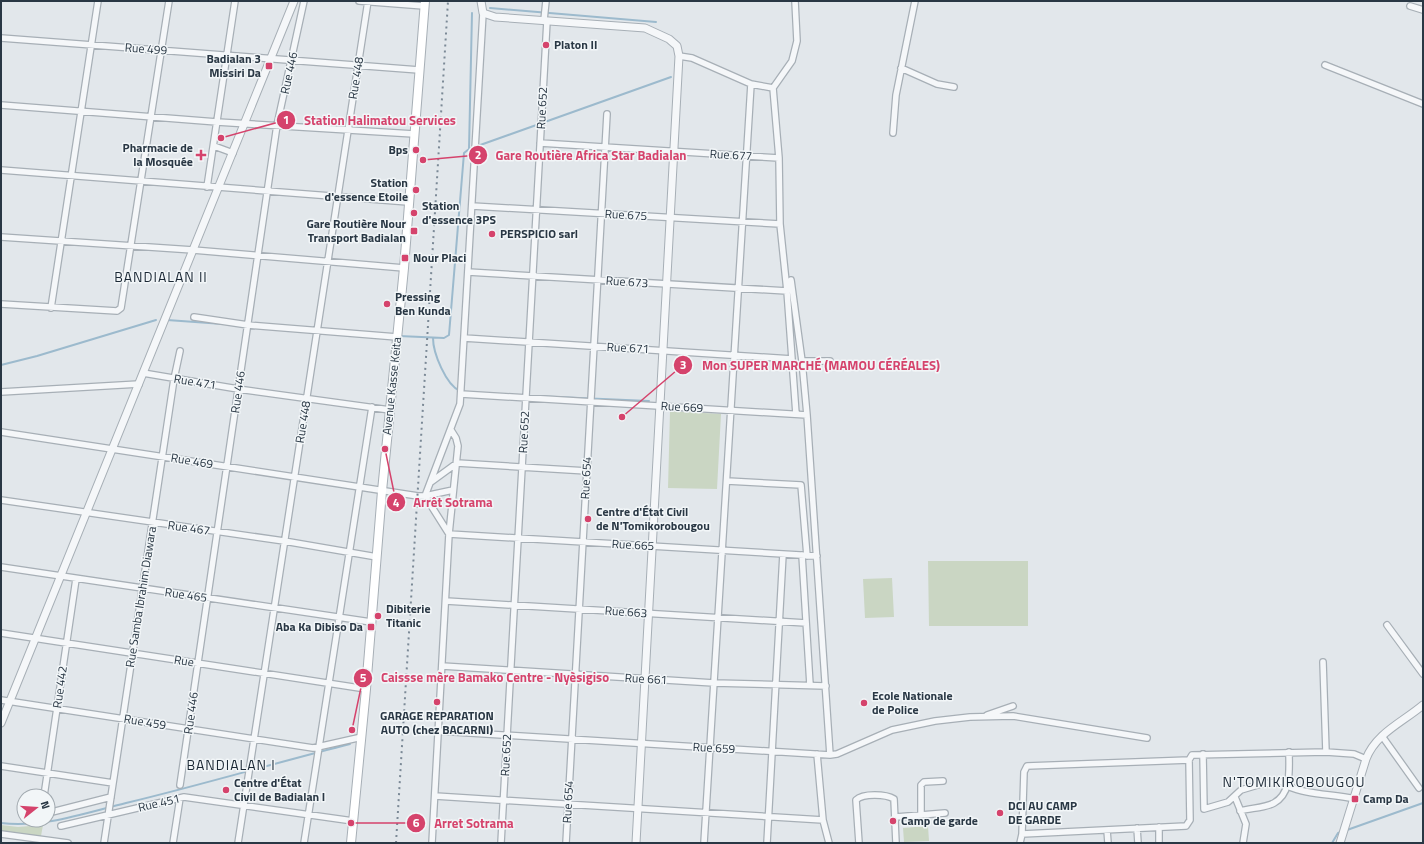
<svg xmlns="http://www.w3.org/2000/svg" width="1424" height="844" font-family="'Titillium Web',sans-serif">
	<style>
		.green { fill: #cad6c3 }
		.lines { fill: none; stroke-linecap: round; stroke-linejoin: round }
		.stream { stroke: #9cbacd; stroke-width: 2 }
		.minor-casing { stroke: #a7afb6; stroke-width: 8 }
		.tertiary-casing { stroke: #a7afb6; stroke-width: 9 }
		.secondary-casing { stroke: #a7afb6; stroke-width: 10 }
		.minor { stroke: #f5f7f9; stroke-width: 5.5 }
		.tertiary { stroke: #f5f7f9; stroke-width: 7 }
		.secondary { stroke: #fff; stroke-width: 8 }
		.rail { stroke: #7b8996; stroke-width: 2; stroke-dasharray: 2 4; stroke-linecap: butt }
		.poi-dot { fill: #d5436c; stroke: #f2f6f8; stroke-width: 1.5 }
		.labels { text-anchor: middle; stroke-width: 3; stroke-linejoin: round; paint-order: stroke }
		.poi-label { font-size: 12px; font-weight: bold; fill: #293744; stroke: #f2f6f8; text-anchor: start }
		.street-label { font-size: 12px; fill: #293744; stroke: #f2f6f8 }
		.quarter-label { font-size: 14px; letter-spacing: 1px; fill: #1b2835; stroke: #f2f6f8 }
		.leader { fill: none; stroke: #d5436c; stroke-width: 1.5 }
		.callout-dot { fill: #d5436c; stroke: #f2f6f8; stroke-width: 1.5 }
		.mark-label { font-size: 12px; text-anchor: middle; font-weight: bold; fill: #fff }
		.callout-label { font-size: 13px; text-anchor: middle; font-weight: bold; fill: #d5436c; stroke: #f2f6f8; stroke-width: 3; stroke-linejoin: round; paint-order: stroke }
	</style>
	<rect width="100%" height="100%" fill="#e2e7eb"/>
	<path class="green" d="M670,411l51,3 -4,75 -49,-1z
		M928,561h100v65h-99z
		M892,578l2,39 -29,1 -2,-39z
		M1,825l17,2 25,-2 -2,11 -40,-5z
		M928,826l1,15 -25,1 -1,-14z"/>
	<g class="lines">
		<path class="stream" d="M490,8l166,14
			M469,149l3,-136
			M167,320l56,4
			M399,336l45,2 5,-3 15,-182 5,-4 202,-72
			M433,338c0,15 13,47 27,53
			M1,365l36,-9 119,-36
			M533,396l116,5
			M1,823c43,5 84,-10 125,-20 75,-18 149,-40 224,-59
			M1347,830l76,-27
			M1332,843l6,-10 3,-1"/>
		<g class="minor-casing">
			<path id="minor" d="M359,1l65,5
				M1410,6l13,4
				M483,13l-23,391 -35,92 24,38 368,22
				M544,20l2,-19
				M1,38l418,32
				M679,56l13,2 59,26 22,4 6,70 1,66 7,67 9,123
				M1325,65l98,39
				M901,68l36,16 17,3
				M773,88l19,-27 5,-20 -2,-40
				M1,105l216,17 197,12
				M893,133l3,-38 19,-94
				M540,143l239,15
				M214,146l19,7
				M1,170l407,32
				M207,187l28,-186
				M472,206l308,18
				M1,237l192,13 211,18
				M468,272l319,19
				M791,280l11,81 5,54 23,340
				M1,304l116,7 4,-3 48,-307
				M51,308l47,-307
				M194,317l54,8 149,12
				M464,338l328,21
				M802,361h28
				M143,373l95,16 152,21
				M1,392l138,-8
				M461,394l346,21
				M1,432l417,64h7l28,-6
				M727,481l74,4 6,71
				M431,482l26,-19 130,8
				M1,500l283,41 93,16
				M802,555l8,130
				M1,567l370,55
				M446,601l360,22
				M1387,625l36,49
				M1,633l365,56
				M1323,662l3,90
				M442,666l272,17 112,3
				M1,700l312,48 49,-11
				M987,715l26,-9
				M438,731l392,24 7,-1 55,-24 43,-9 35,-4 43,-1 134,22
				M1382,736l37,52
				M817,754l6,66 6,23
				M1203,754l1,55 24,-7 13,-12 20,-6 28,-3
				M1,766l112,17
				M180,785l97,-660 27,-124
				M1287,786c21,9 45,8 68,13
				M44,796l32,-217
				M435,796l388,24
				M1235,797l11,27 -3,19
				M1240,811c10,-3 25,-3 34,-8 18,-10 15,-34 15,-51
				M48,813l63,-16
				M921,815v-30l3,-3 19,-1
				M896,817l49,-4
				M61,826l123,-29 169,24
				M1159,827v16
				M1137,828l1,15
				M1107,830l1,13
				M1,834l67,9
				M1022,834l2,-62 3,-6 162,-6
				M104,843l70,-464 6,-28
				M173,843l7,-45
				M238,843l130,-842
				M304,843l68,-436
				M432,843l17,-309 9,-88 -2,-8 -5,-8
				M501,843l46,-822
				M566,843l41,-729
				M704,843l47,-759
				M767,843l16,-289
				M859,843l-3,-43c7,-7 30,-6 38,-1l2,44
				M1020,843l2,-9 164,-8 4,-6 -1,-60 3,-5 134,-3 28,2 12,5"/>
		</g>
		<g class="tertiary-casing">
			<path id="tertiary" d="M481,1l2,12 12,4 150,11 24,11 8,7 2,10 -43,787
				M1,723l293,-722
				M1340,843l26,-84c10,-26 37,-37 57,-54"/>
		</g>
		<g class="secondary-casing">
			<path id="secondary" d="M351,843l15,-154 16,-198 22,-223 21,-267"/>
		</g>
		<use href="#minor" class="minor"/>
		<use href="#tertiary" class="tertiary"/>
		<use href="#secondary" class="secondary"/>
		<path class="rail" d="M396,843l52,-842"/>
	</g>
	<g class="poi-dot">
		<circle cx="546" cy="45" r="4"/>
		<rect x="265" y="62" width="8" height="8" rx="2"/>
		<circle cx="416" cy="150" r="4"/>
		<path d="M199 149h4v4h4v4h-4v4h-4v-4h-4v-4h4z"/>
		<circle cx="416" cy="190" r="4"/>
		<circle cx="414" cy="213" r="4"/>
		<rect x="410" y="227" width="8" height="8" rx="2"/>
		<circle cx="492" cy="234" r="4"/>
		<rect x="401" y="254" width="8" height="8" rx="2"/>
		<circle cx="387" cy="304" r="4"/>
		<circle cx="588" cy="519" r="4"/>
		<circle cx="378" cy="616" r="4"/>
		<rect x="367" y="623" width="8" height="8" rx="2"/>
		<circle cx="437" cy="702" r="4"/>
		<circle cx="864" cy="703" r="4"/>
		<circle cx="226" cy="790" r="4"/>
		<rect x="1351" y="795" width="8" height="8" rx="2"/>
		<circle cx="1000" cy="813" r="4"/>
		<circle cx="893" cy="821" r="4"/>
	</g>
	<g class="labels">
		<g class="poi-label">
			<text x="554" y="49">Platon II</text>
			<text x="261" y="63" text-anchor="end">Badialan 3<tspan x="261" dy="14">Missiri Da</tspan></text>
			<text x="193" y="152" text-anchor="end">Pharmacie de<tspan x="193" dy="14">la Mosquée</tspan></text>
			<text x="408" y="154" text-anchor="end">Bps</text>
			<text x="408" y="187" text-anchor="end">Station<tspan x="408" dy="14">d'essence Etoile</tspan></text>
			<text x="422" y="210">Station<tspan x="422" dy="14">d'essence 3PS</tspan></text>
			<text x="406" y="228" text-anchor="end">Gare Routière Nour<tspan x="406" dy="14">Transport Badialan</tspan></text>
			<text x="500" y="238">PERSPICIO sarl</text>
			<text x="413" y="262">Nour Placi</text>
			<text x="395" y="301">Pressing<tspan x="395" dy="14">Ben Kunda</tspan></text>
			<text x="596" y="516">Centre d'État Civil<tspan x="596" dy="14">de N'Tomikorobougou</tspan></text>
			<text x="386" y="613">Dibiterie<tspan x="386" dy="14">Titanic</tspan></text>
			<text x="363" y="631" text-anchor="end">Aba Ka Dibiso Da</text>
			<text x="872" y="700">Ecole Nationale<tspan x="872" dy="14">de Police</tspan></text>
			<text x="437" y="720" text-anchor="middle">GARAGE REPARATION<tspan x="437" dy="14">AUTO (chez BACARNI)</tspan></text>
			<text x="234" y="787">Centre d'État<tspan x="234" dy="14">Civil de Badialan I</tspan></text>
			<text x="1363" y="803">Camp Da</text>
			<text x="1008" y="810">DCI AU CAMP<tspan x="1008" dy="14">DE GARDE</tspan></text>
			<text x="901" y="825">Camp de garde</text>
		</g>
		<g class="street-label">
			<text transform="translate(146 49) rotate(4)" y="4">Rue 499</text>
			<text transform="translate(289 73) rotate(-78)" y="4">Rue 446</text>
			<text transform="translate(356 78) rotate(-81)" y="4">Rue 448</text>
			<text transform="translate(542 108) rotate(-87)" y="4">Rue 652</text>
			<text transform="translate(731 155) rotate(3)" y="4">Rue 677</text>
			<text transform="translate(626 215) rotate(3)" y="4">Rue 675</text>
			<text transform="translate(627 282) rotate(4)" y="4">Rue 673</text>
			<text transform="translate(628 348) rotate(3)" y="4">Rue 671</text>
			<text transform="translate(195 382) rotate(9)" y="4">Rue 471</text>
			<text transform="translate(392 386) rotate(-84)" y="4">Avenue Kasse Keita</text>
			<text transform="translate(238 392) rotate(-82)" y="4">Rue 446</text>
			<text transform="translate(682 407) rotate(3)" y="4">Rue 669</text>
			<text transform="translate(303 422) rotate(-81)" y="4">Rue 448</text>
			<text transform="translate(524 432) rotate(-87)" y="4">Rue 652</text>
			<text transform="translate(192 461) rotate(9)" y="4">Rue 469</text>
			<text transform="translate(586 478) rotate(-87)" y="4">Rue 654</text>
			<text transform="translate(189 528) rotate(8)" y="4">Rue 467</text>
			<text transform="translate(633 545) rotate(3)" y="4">Rue 665</text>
			<text transform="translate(186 595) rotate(8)" y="4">Rue 465</text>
			<text transform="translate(141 597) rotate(-81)" y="4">Rue Samba Ibrahim Diawara</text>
			<text transform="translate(626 612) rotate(4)" y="4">Rue 663</text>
			<text transform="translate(184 661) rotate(9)" y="4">Rue</text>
			<text transform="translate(646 679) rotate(3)" y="4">Rue 661</text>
			<text transform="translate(60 687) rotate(-82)" y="4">Rue 442</text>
			<text transform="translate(191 713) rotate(-82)" y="4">Rue 446</text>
			<text transform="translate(145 722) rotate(9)" y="4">Rue 459</text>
			<text transform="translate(714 748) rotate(3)" y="4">Rue 659</text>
			<text transform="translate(506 755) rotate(-87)" y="4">Rue 652</text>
			<text transform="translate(568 802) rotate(-87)" y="4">Rue 654</text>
			<text transform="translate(159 803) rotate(-13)" y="4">Rue 451</text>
		</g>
		<g class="quarter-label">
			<text x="161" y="282">BANDIALAN II</text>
			<text x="231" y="770">BANDIALAN I</text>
			<text x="1294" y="787">N'TOMIKIROBOUGOU</text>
		</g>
	</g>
	<path class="leader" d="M221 138L286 120M423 160L478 155M622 417L683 365M385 449L396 502M352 730L363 678M351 823L416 823"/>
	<g class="callout-dot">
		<circle cx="221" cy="138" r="4"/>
		<circle cx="423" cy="160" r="4"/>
		<circle cx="622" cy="417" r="4"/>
		<circle cx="385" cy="449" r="4"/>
		<circle cx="352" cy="730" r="4"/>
		<circle cx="351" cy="823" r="4"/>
		<circle cx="286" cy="120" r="10"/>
		<circle cx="478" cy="155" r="10"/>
		<circle cx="683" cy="365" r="10"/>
		<circle cx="396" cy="502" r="10"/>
		<circle cx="363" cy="678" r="10"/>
		<circle cx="416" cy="823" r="10"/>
	</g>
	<g class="mark-label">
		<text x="286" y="124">1</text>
		<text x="478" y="159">2</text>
		<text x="683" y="369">3</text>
		<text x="396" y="507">4</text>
		<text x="363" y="682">5</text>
		<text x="416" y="827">6</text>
	</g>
	<g class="callout-label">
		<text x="380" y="125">Station Halimatou Services</text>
		<text x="591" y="160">Gare Routière Africa Star Badialan</text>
		<text x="821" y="370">Mon SUPER MARCHÉ (MAMOU CÉRÉALES)</text>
		<text x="453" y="507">Arrêt Sotrama</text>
		<text x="495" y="682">Caissse mère Bamako Centre - Nyèsigiso</text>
		<text x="474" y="828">Arret Sotrama</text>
	</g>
	<rect width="1424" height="844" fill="none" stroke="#293744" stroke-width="4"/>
	<g transform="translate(36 808) rotate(73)"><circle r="19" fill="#f2f6f8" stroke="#a2aab0"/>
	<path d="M0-3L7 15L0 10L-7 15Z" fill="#d5436c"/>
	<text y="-6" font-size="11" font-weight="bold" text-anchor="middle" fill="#293744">N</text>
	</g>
</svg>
